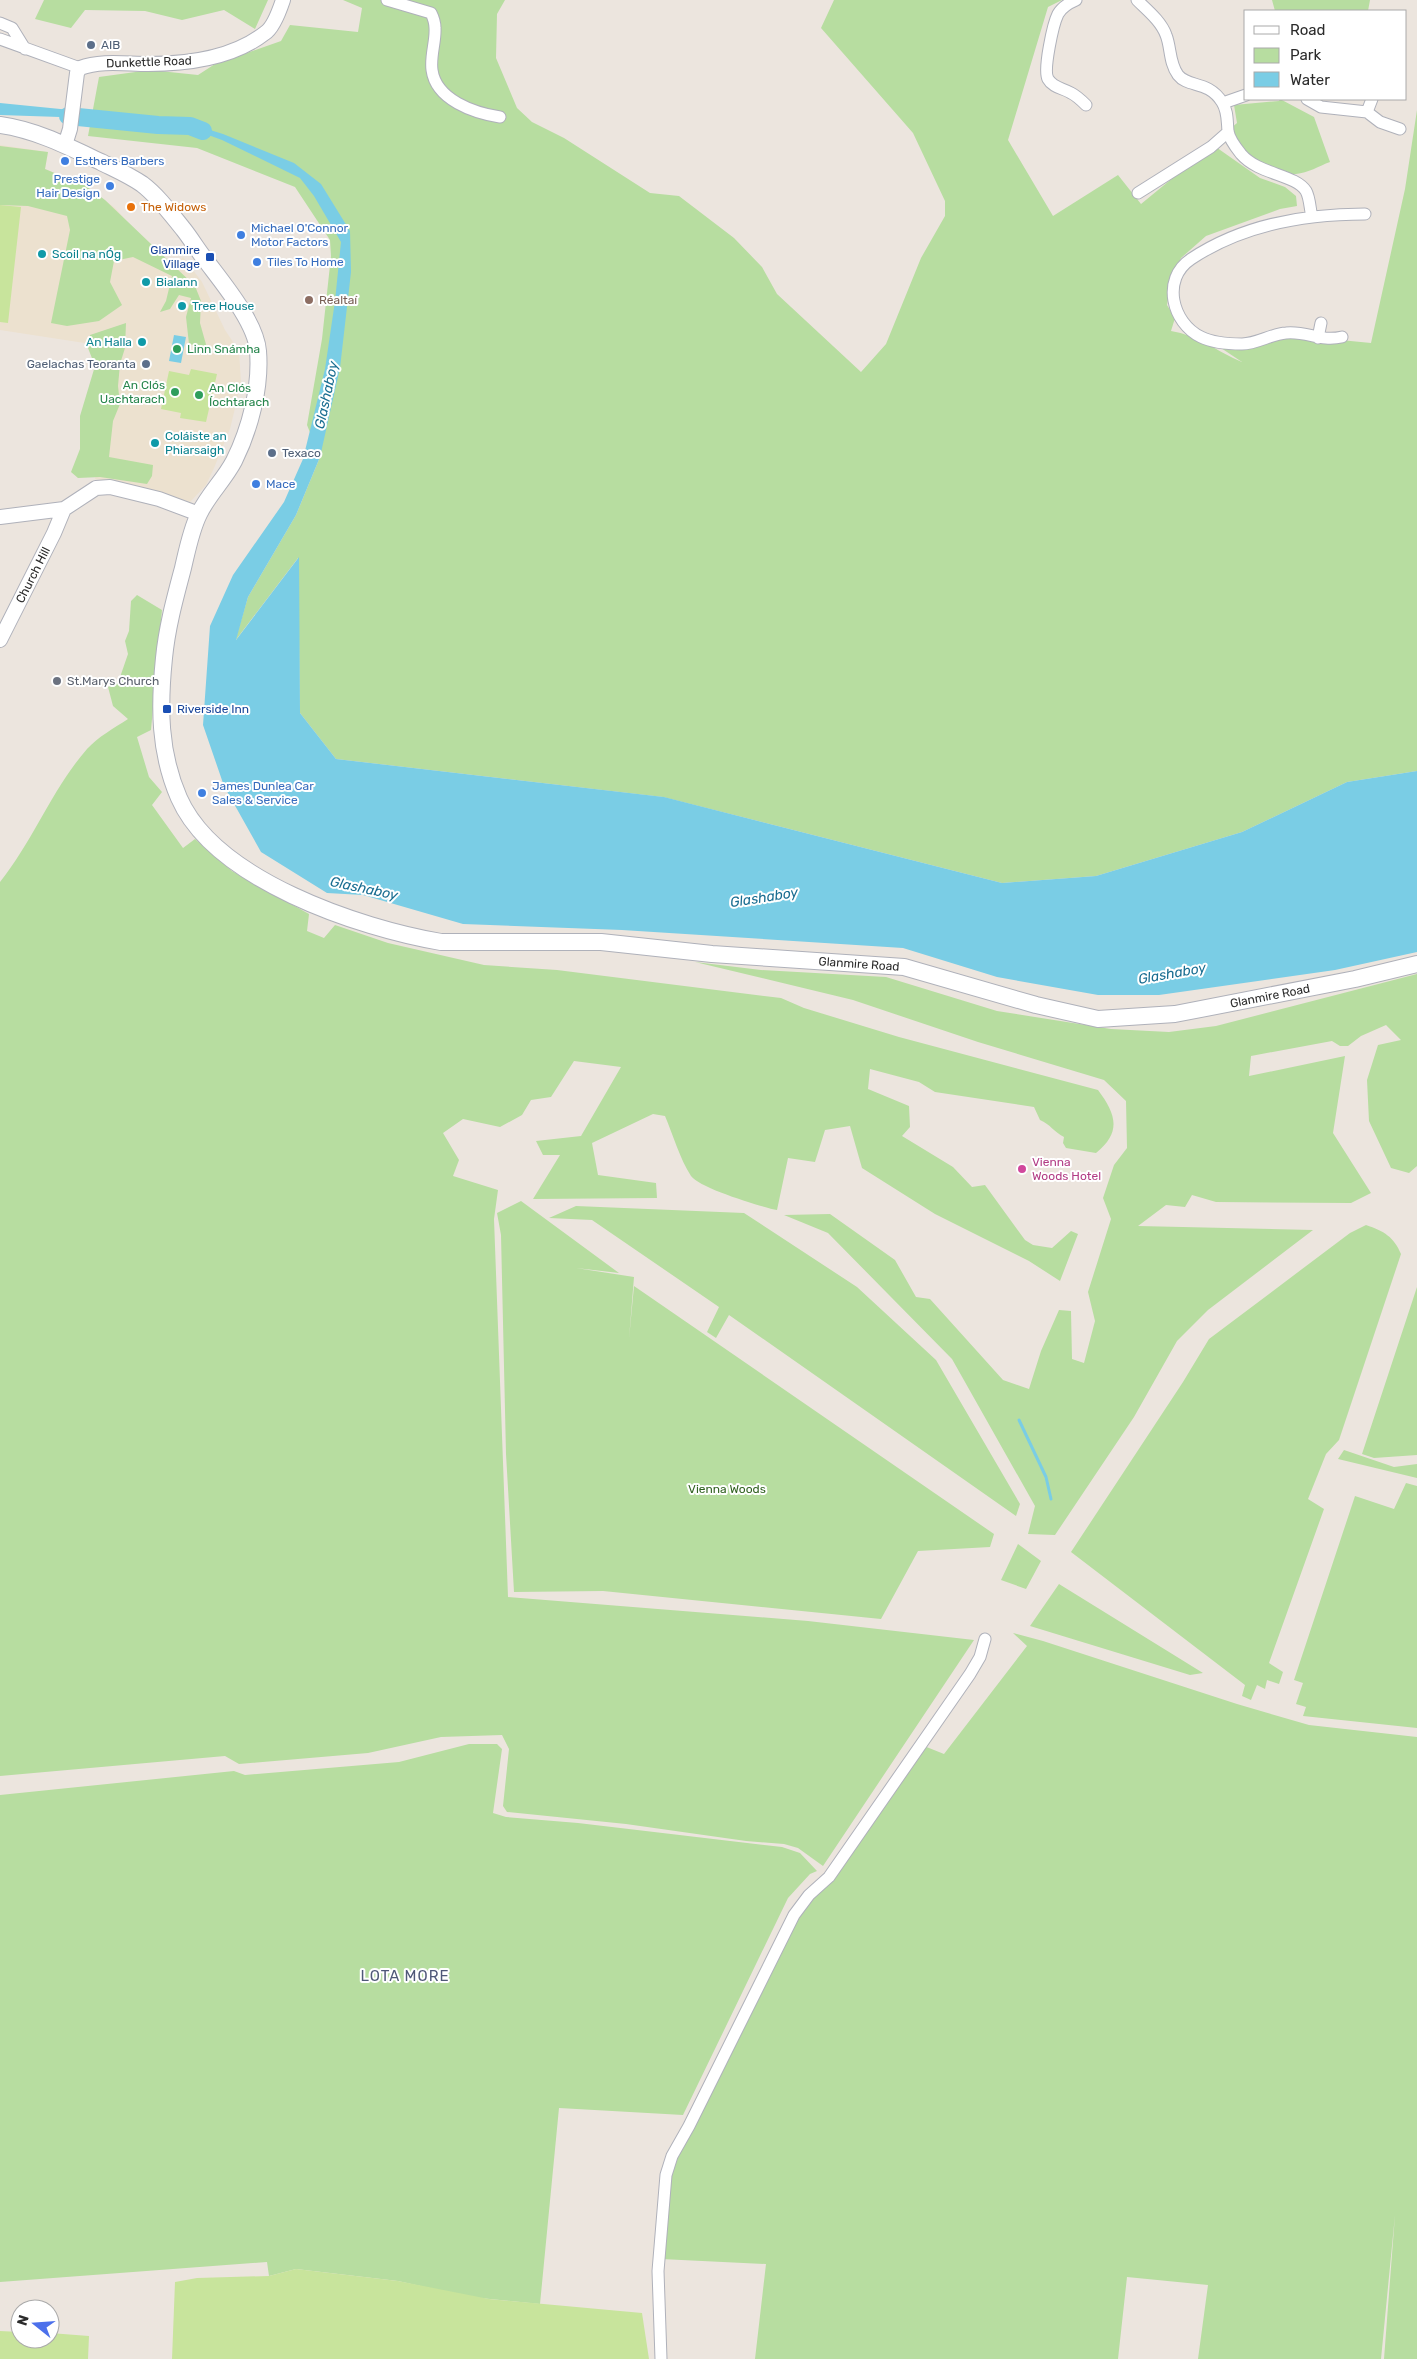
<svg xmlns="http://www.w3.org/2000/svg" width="1417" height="2359" font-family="Rubik,sans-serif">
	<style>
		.education { fill: #ece1cf }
		.green { fill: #b7dda0 }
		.pitch { fill: #c8e49c }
		.water { fill: #7acde5 }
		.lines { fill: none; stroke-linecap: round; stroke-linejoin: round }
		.stream { stroke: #7acde5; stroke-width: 3 }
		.river { stroke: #7acde5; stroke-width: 18 }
		.minor-casing { stroke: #afb1ba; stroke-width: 13 }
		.tertiary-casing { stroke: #afb1ba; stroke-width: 16 }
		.secondary-casing { stroke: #afb1ba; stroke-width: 18 }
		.minor { stroke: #fff; stroke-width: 11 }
		.tertiary { stroke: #fff; stroke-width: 14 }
		.secondary { stroke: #fff; stroke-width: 16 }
		.service-dot { fill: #5c6f8a; stroke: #fff; stroke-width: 2 }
		.shop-dot { fill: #3f7fe0; stroke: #fff; stroke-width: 2 }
		.food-dot { fill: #e8710a; stroke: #fff; stroke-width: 2 }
		.culture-dot { fill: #0f9aa8; stroke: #fff; stroke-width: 2 }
		.transit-dot { fill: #1a4fb4; stroke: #fff; stroke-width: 2 }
		.education-dot { fill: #8d6e63; stroke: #fff; stroke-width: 2 }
		.leisure-dot { fill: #2e9e5b; stroke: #fff; stroke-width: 2 }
		.worship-dot { fill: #6b7280; stroke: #fff; stroke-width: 2 }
		.hotel-dot { fill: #d1479c; stroke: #fff; stroke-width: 2 }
		.labels { text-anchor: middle; stroke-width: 4; stroke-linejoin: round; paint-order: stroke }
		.service-label { font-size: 12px; fill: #4e5e75; stroke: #fff; text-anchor: start }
		.street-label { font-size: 12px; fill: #2b2b2b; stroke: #fff }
		.shop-label { font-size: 12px; fill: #366cbe; stroke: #fff; text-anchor: start }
		.food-label { font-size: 12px; fill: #c56008; stroke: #fff; text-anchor: start }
		.transit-label { font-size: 12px; fill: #164399; stroke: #fff; text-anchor: end }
		.culture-label { font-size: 12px; fill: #0d838f; stroke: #fff; text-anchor: start }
		.education-label { font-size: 12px; fill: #785e54; stroke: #fff; text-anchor: start }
		.leisure-label { font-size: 12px; fill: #27864d; stroke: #fff; text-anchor: start }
		.worship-label { font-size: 12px; fill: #5b616d; stroke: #fff; text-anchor: start }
		.hotel-label { font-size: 12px; fill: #b23c85; stroke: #fff; text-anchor: start }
		.park-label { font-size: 12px; fill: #316221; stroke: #fff }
		.water-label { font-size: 14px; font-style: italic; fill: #196d91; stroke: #fff }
		.quarter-label { font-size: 15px; letter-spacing: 1px; fill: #4f5878; stroke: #fff }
	</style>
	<rect width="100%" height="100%" fill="#ece5de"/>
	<path class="education" d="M0,145l48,7 -3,17 41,17 29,22 26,29 34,29 8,-9 19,25 23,48 14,21 2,32 -11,46 -16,39 -8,17 -16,17 -60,-17 -35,-6 22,-131 -117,-18z"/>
	<path class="green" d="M44,0h224l-13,29 -31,-19 -42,10 -37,-9 -60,-1 -14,18 -36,-9z
		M343,0h162l-8,14 -1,44 21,50 15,14 32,16 86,55 29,3 55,42 28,29 15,27 84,78 25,-28 35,-86 24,-42v-15l-32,-68 -92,-105 13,-28h228l-14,7 -40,133 45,76 65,-41 23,29 72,-59 47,33 25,9 11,9 1,10 -17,3 -74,27 -25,22 -10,24 -4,23 8,13 -4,13c26,4 47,21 71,31l-27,-18 64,-10 92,9 34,-154 12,-79v661l-70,11 -105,50 -146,44 -94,7 -339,-86 -327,-38 -36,-46 -2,-155 -63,83 13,-44 48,-82 24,-58 -13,-32 15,-86 9,-83 -1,-16 -35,-53 -98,-39 -109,-12 11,-59 51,-7 48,5 17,-11 66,-23 9,-16 68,7 4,-24z
		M1272,0h98l-2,11h-93z
		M1280,99l34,18 16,45c-11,4 -22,11 -34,12 -29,2 -52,-22 -74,-38l15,-13 -3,-18 45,-4z
		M0,146l48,6 -3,17 41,17 19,14 90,86 6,15 -1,22 7,25 -18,-4 -3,-27 5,-19 -12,-3 -9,14 -10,3 6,-11 6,-25 -39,-19 -19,4 -4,21 12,23 -23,16 -32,5 -16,-3 19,-93 -3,-14 -39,-10 -28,-1z
		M126,323l-1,25 -5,16 -2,22 2,18 -7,17 -4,36 44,8 -1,11 -5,8 -47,-7 -22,1 -7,-6 9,-23v-33l15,-50 -7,-18 2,-13z
		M137,595l25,15 -11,120 -14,7 12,40 13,15 -10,13 31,43 12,-9 37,32 77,43 -2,17 17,7 11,-13 53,18 96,22 73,5 224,28 23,10 95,29 199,53c18,24 24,42 -2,63l-30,-5 -3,-5 1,-6c-10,-5 -14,-13 -24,-17l-6,-13 -99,-15 -16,-10 -49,-13 -2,20 41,17 1,21 -8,9 51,31 19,20 13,-2 40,55 8,5 19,3 19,-17 7,3 -18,47 -31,-20 -94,-47 -73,-46 -12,-42 -25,4 -10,32 -27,-4 -11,52c-15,-3 -78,-22 -86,-34 -11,-17 -18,-41 -26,-60l-12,-2 -61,29 6,32 58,8 1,15 -124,1 27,-44h-17l-7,-14 45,-5 40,-69 -47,-6 -23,36 -20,3 -9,15 -22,12 -37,-8 -20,14 16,27 -6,16 45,14 -4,29 14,378 300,24 166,19 -151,226 -25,-18 -14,-4 -38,-3 -120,-17 -119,-12 -4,-6 6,-57 -7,-14 -61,2 -73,16 -129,11 -14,-8 -225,20v-894c33,-41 52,-93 87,-133 11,-12 27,-21 41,-30l-15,-13 -5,-19 10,-4 10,-29 -3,-13 4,-10 2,-30z
		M695,962l66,8 125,7 111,34 114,18 58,3 47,-6 201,-52v192l-8,7 -18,-5 -22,-47 -2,-41 11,-35 23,-5 -15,-15 -25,11 -13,10h-8l-8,-5 -81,15 -2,20 96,-20 -12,77 38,60 -20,10 -135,-1 -24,-7 -7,12 -19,-2 -28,21 175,4 -105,80 -31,31 -43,76 -79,118 -27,-1 7,-28 -83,-147 -124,-126 -44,-18 46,-1 65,46 21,37 14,2 73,81 26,9 12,-38 18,-41 12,1 1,48 12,4 11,-42 -7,-29 23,-73 -8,-21 11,-33 13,-17 -1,-47 -22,-21 -126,-38 -125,-42z
		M521,1201l98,72 -43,-5 58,9 -5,62 5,-53 360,248 -4,13 -72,4 -37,68 -278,-28 -89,1 -8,-138 -5,-219 -4,-22z
		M576,1206l168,7 113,74 79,73 84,144 -4,12 -287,-201 -13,23 -9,-6 12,-25 -127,-87 -43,-2z
		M1366,1225c18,6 28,12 35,29l-62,186 -13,14 -18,45 16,10 -55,154 14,9 -4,12 -12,-4 -2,9 -8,-4 -6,15 -9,-4 3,-11 -174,-133 112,-170 26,-43 141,-106z
		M1417,1287v168l-43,3 -12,-4z
		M1344,1450l50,17 23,-3v14l-79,-19z
		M1406,1483l11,3v242l-114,-12 3,-9 -10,-3 7,-21 -9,-3 61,-184 39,13z
		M1018,1544l23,17 -15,28 -25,-9z
		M1059,1584l144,89 -13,2 -160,-49z
		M1013,1633l30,8 194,63 72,21 108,12v622h-33l11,-144 -14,144h-183l10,-74 -81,-8 -9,82h-363l11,-95 -105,-5 9,-97 137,-267 23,-18 94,-131 20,8 83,-108z
		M469,1744h28l5,5 -9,64 13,4 72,6 204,24 18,6 17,18 -7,3 -22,24 -105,217 -124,-7 -19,196 -70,-7 -72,-16 -102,-12 -27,7 -2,-14 -267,20v-487l234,-24 11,4 154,-13z"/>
	<path class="pitch" d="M0,205l21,2 -13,116 -8,-1z
		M191,369l26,5 -11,48 -26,-4 1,-5 -20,-4 8,-38 20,4z
		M296,2269l102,12 91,18 153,14 7,46h-477l3,-77 22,-4 72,-2z
		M0,2331l20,1v7h30v-6l39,3 -1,23h-88z"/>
	<path class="water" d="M0,103l181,18 42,13 71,29 27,21 29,47 1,41 -11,96 -20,89 -24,58 -48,82 -12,43 63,-83 1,156 36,46 328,38 338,86 94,-7 146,-44 105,-50 70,-11v181l-82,18 -176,25h-61l-101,-18 -94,-29 -281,-18 -159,-6 -100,-29 -36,-2 -66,-41 -37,-66 -21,-61 7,-99 23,-51 51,-73 19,-43 22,-90 10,-68 6,-59 -27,-46 -14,-18 -78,-38 -41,-15 -91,-7 -90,-3z
		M174,335l12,2 -5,26 -12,-2z"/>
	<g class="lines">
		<path class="stream" d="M1019,1420l27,57 5,22"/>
		<path class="river" d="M68,116l90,9 32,1 13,5"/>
		<g class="minor-casing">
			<path id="minor" d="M387,0l44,13c2,4 4,10 4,15 1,13 -5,28 -3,42 4,30 42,43 68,47
				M1076,0c-7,3 -14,7 -18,14 -5,10 -15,56 -10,65 5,9 15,9 23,14 6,3 11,8 15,12
				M1137,0c10,10 24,21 29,35 5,12 3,28 12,40 10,13 30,5 44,27 6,9 5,19 6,29 1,7 9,18 13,23 18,21 54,20 65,37 4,7 4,19 6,26
				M0,23l12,5 13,21
				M0,39l80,29
				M1307,99l14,8 46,5 13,10 20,7
				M1223,103l23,-8
				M1367,112l5,-13
				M1138,193l73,-46 17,-15
				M1342,337c-22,5 -34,-6 -56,-4 -15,1 -29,11 -44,11 -13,0 -29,-1 -41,-7 -29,-14 -40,-58 -10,-78 51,-34 114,-45 174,-45
				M1318,338l3,-15
				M661,2359l-3,-88 8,-96 6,-19 17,-30 105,-211 15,-20 20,-18 141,-203 10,-17 5,-18"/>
		</g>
		<g class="tertiary-casing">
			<path id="tertiary" d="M65,145l5,-16 7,-56 3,-5c21,-8 46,-4 68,-4 40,0 85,-6 117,-31 8,-5 15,-24 18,-33
				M0,517l64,-8 32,-21 14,-1 49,12 40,15
				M0,640l54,-107 10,-24"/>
		</g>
		<g class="secondary-casing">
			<path id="secondary" d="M0,125c36,5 69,22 101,37 14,7 28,13 41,22 16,12 29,30 42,46 7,9 13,19 20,28 17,23 52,64 54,93 3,36 -8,78 -24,110 -10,19 -26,34 -35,53 -8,16 -12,37 -16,54 -8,30 -16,59 -19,90 -5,49 -5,94 15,140 36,82 180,130 262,144h160l111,12 192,13 132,38 62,14 77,-5 180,-35 62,-15"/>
		</g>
		<use href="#minor" class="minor"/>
		<use href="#tertiary" class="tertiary"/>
		<use href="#secondary" class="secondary"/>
	</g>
	<g class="service-dot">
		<circle cx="91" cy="45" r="5"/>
		<circle cx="146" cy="364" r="5"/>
		<circle cx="272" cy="453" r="5"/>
	</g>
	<g class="shop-dot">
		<circle cx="65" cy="161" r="5"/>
		<circle cx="110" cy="186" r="5"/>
		<circle cx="241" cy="235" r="5"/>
		<circle cx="257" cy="262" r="5"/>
		<circle cx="256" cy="484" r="5"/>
		<circle cx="202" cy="793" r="5"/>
	</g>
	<circle class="food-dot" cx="131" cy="207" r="5"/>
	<g class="culture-dot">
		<circle cx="42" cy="254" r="5"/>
		<circle cx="146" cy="282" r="5"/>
		<circle cx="182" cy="306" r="5"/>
		<circle cx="142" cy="342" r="5"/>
		<circle cx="155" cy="443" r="5"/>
	</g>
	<g class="transit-dot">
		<rect x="205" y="252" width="10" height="10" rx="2.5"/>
		<rect x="162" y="704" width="10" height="10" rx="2.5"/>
	</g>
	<circle class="education-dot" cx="309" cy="300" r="5"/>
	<g class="leisure-dot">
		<circle cx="177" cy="349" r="5"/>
		<circle cx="175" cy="392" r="5"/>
		<circle cx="199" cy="395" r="5"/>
	</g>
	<circle class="worship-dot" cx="57" cy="681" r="5"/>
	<circle class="hotel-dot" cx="1022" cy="1169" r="5"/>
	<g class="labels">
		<g class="service-label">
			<text x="101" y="49">AIB</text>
			<text x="136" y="368" text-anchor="end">Gaelachas Teoranta</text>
			<text x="282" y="457">Texaco</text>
		</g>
		<g class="street-label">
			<text transform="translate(149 62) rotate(-2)" y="4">Dunkettle Road</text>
			<text transform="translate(33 575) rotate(-63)" y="4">Church Hill</text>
			<text transform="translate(859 964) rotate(4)" y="4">Glanmire Road</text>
			<text transform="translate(1270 996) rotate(-11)" y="4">Glanmire Road</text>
		</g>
		<g class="shop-label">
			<text x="75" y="165">Esthers Barbers</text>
			<text x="100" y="183" text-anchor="end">Prestige<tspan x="100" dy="14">Hair Design</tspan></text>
			<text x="251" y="232">Michael O'Connor<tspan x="251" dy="14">Motor Factors</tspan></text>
			<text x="267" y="266">Tiles To Home</text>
			<text x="266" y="488">Mace</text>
			<text x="212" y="790">James Dunlea Car<tspan x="212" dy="14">Sales &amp; Service</tspan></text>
		</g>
		<g class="food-label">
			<text x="141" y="211">The Widows</text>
		</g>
		<g class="transit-label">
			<text x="200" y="254">Glanmire<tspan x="200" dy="14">Village</tspan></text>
			<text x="177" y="713" text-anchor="start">Riverside Inn</text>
		</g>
		<g class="culture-label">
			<text x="52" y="258">Scoil na nÓg</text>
			<text x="156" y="286">Bialann</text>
			<text x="192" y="310">Tree House</text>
			<text x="132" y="346" text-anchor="end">An Halla</text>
			<text x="165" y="440">Coláiste an<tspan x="165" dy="14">Phiarsaigh</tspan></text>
		</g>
		<g class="education-label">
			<text x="319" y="304">Réaltaí</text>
		</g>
		<g class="leisure-label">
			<text x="187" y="353">Linn Snámha</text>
			<text x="165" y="389" text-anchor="end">An Clós<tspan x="165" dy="14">Uachtarach</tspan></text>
			<text x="209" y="392">An Clós<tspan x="209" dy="14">Íochtarach</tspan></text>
		</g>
		<g class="worship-label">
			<text x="67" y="685">St.Marys Church</text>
		</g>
		<g class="hotel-label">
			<text x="1032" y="1166">Vienna<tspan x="1032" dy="14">Woods Hotel</tspan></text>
		</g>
		<g class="park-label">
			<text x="727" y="1493">Vienna Woods</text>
		</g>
		<g class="water-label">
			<text transform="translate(326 395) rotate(-78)" y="5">Glashaboy</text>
			<text transform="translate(364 888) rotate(12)" y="5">Glashaboy</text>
			<text transform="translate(764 897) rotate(-9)" y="5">Glashaboy</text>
			<text transform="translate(1172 973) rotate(-10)" y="5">Glashaboy</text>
		</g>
		<g class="quarter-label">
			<text x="405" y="1981">LOTA MORE</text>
		</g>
	</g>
	<rect x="1244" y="10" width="162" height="90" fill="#ffffff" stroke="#aaaaaa"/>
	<rect x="1254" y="26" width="25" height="8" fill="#ffffff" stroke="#aaaaaa"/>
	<text x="1290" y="35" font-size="15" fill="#2b2b2b">Road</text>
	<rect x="1254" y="48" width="25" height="15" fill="#b7dda0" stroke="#aaaaaa"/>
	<text x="1290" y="60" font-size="15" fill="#2b2b2b">Park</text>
	<rect x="1254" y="72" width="25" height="15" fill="#7acde5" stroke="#aaaaaa"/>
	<text x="1290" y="85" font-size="15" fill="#2b2b2b">Water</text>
	<g transform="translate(35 2324) rotate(287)"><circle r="24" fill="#ffffff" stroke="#aaaaaa"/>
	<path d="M0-4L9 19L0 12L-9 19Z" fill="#4c70eb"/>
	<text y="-8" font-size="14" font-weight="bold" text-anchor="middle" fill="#2b2b2b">N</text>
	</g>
</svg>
